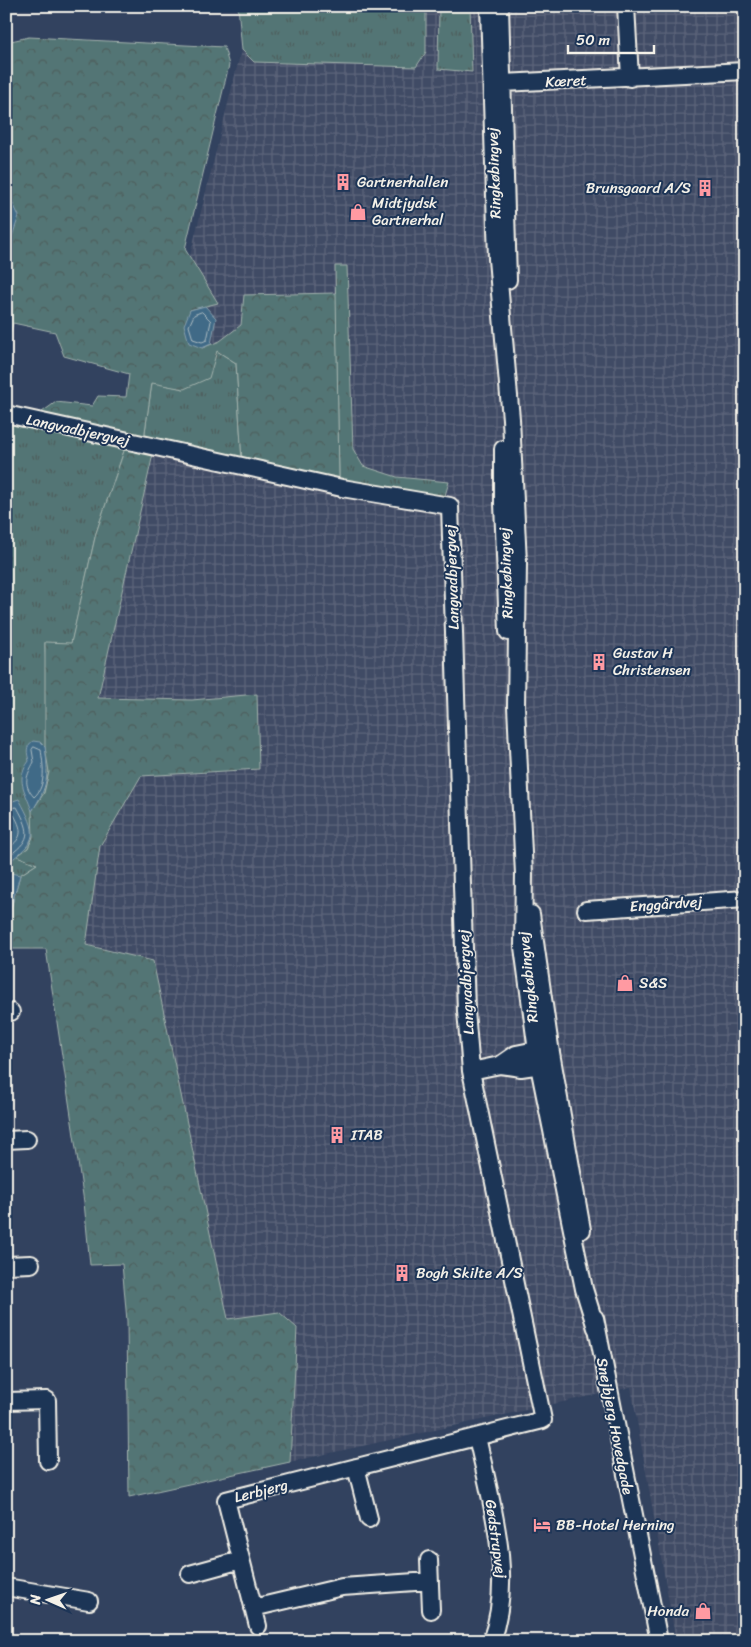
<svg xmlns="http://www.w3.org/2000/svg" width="751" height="1647" font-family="Sriracha,sans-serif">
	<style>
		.industrial { fill: url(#industrial-grid) }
		.grass { fill: url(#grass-tufts); stroke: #a4b3ae }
		.forest { fill: url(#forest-crowns); stroke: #a4b3ae }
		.water { fill: #406a87; stroke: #88a0ae }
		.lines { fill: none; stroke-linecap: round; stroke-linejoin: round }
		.shore { stroke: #acbbc1; stroke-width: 1 }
		.minor-casing { stroke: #f4f1e8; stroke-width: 20 }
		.minor { stroke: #1d3557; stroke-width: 16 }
		.labels { text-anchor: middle; stroke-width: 4; stroke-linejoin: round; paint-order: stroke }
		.street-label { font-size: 15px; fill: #f4f1e8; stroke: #1d3557 }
		.poi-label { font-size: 15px; fill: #f4f1e8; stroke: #1d3557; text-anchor: start }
	</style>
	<defs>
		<pattern id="industrial-grid" width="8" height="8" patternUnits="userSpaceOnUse" patternTransform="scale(1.25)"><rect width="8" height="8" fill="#414b65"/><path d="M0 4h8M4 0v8" fill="none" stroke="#5d657b"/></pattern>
		<pattern id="grass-tufts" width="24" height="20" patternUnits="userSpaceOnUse" patternTransform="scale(1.25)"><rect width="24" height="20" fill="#537574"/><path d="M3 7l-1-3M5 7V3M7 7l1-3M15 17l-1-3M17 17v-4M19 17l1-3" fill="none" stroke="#4e5e5d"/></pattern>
		<pattern id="forest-crowns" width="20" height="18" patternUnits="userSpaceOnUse" patternTransform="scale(1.25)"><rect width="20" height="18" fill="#537574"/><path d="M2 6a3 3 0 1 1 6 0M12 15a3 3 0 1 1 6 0" fill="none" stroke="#4e5e5d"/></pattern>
	</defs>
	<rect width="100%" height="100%" fill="#32425f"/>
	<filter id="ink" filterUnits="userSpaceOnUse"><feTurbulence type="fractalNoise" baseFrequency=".02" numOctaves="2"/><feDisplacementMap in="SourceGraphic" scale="10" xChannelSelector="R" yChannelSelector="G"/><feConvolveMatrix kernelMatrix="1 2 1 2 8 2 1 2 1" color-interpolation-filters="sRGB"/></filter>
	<g filter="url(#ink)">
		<path class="industrial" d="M244,6h501v1635h-69l-45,-254 -502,110 -2,-176 -9,-104 -43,-271 23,-248 55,-244 32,-178 58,-233z"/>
		<path class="grass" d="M238,6h188v46l-10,15 -162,-5 -12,-12z
			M439,6h31l2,66 -34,-3z
			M335,266h12l6,183 10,17 34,11 52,5 -6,20 -96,-17 -8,-7z
			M217,351l19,12 6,98 -98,-22 8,-57 32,7z
			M6,417l119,31 -29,85 -25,111 -26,-1 4,129 -16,65 -5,11 -10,8 19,8 -17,11 -14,51z"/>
		<path class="forest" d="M29,37l195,10 5,18 -44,184 33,54 -28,7 12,38 18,-7 21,-16 3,-30 92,-2 3,185 -97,-17 -6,-98 -19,-12 -8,27 -25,11 -32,-6 -8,56 -109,-22 21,-15 36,4 6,-10 28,1 3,-23 -65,-18 -9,-24 -42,-9 -7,28v-97l12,-38 -12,-27v-131l5,-17z
			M125,448l28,6 -55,244 94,2 65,-6 2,75 -118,7 -41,70 -14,99 67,16 75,358 51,-7 18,16 -7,134 -161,35 -2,-176 -5,-57 -32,1 -6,-63 -38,-253h-40v-23l14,-51 17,-11 -20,-8 11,-8 5,-11 -1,-26 12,-18 5,-21 -4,-25v-105l26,1 25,-110z"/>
		<path class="water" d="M6,189l13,27 -13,38z
			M205,306l11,12 -5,26 -9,4 -13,-5 -5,-18 6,-15z
			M33,741l7,1 5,5c4,28 3,40 -13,64 -7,-21 -17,-31 -3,-50 -2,-8 -4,-15 4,-20z
			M19,799c19,35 20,41 -13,65l1,-61z
			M6,872l14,3 -14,51z"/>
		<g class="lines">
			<path class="shore" d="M202,312l9,9 -4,19 -5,2 -9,-3 -4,-13 5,-11z
				M34,747l7,3c2,14 6,36 -7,47 -12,-13 -7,-22 0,-35l-2,-12z
				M6,808l11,-1c15,27 14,33 -11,51
				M6,814l8,1c10,17 8,24 -8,35"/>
			<g class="minor-casing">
				<path id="minor" d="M489,6l8,253 14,160 7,144 -2,143 8,168 -1,73 16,119 45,223 12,39
					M500,6l8,274
					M626,6l4,72
					M503,83l242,-12
					M6,414l336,74 108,18 16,505 5,60 72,349 -317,80 32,126
					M503,449v54l5,129
					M586,910l159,-11
					M531,914l19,133 32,183
					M6,1012h5
					M500,1065l16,-11 30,-6
					M471,1071l29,-6 21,3 27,-4
					M6,1140l21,-1
					M6,1265l25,-1
					M595,1318l64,323
					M6,1401l41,-1 1,61
					M477,1437c14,65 38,140 14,204
					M356,1467l13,52
					M429,1560l2,50
					M190,1574l51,-14
					M6,1587l83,14
					M253,1608l89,-21 88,-6"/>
			</g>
			<use href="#minor" class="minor"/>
		</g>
	</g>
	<defs>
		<g id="building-bare" transform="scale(1.35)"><path d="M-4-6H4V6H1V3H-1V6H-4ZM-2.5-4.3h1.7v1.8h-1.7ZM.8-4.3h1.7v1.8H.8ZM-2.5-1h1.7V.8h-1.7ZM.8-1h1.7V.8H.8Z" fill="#ff9aa2" stroke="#1d3557" stroke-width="2.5" paint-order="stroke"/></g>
		<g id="shop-bare" transform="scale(1.35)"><path d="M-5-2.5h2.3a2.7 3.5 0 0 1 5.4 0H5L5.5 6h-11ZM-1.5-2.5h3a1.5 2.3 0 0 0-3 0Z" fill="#ff9aa2" stroke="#1d3557" stroke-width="2.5" paint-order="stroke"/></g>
		<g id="hotel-bare" transform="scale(1.35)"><path d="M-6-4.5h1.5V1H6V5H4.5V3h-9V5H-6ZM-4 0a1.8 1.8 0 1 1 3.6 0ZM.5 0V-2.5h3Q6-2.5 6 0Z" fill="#ff9aa2" stroke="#1d3557" stroke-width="2.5" paint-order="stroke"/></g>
	</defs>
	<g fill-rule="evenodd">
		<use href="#building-bare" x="343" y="182"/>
		<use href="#building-bare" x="705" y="188"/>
		<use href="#shop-bare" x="358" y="212"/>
		<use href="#building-bare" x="599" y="662"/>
		<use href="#shop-bare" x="625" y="983"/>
		<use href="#building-bare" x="337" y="1135"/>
		<use href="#building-bare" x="402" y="1273"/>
		<use href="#hotel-bare" x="542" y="1525"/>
		<use href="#shop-bare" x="703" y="1611"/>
	</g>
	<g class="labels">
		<g class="street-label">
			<text transform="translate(566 81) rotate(-3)" y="5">Kæret</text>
			<text transform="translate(494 173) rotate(-92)" y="5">Ringkøbingvej</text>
			<text transform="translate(78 430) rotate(12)" y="5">Langvadbjergvej</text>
			<text transform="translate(506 573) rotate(-92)" y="5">Ringkøbingvej</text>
			<text transform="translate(452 577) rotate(-92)" y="5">Langvadbjergvej</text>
			<text transform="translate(666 904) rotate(-4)" y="5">Enggårdvej</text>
			<text transform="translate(528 977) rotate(-96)" y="5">Ringkøbingvej</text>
			<text transform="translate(466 982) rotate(-93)" y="5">Langvadbjergvej</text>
			<text transform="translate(615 1426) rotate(79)" y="5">Snejbjerg Hovedgade</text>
			<text transform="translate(261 1491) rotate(-14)" y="5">Lerbjerg</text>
			<text transform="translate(496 1539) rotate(82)" y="5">Gødstrupvej</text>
		</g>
		<g class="poi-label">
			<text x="357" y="187">Gartnerhallen</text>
			<text x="691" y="193" text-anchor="end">Brunsgaard A/S</text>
			<text x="372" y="208">Midtjydsk<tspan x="372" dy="17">Gartnerhal</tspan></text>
			<text x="613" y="658">Gustav H<tspan x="613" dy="17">Christensen</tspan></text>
			<text x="639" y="988">S&amp;S</text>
			<text x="351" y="1140">ITAB</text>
			<text x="416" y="1278">Bogh Skilte A/S</text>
			<text x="556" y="1530">BB-Hotel Herning</text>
			<text x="689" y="1616" text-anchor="end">Honda</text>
		</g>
	</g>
	<rect width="751" height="1647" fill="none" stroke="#1d3557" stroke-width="25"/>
	<rect x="12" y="12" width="726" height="1622" fill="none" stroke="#f4f1e8" stroke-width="2" filter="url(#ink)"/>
	<g transform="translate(48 1600) rotate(272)" stroke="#1d3557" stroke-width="4" paint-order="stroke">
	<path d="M0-4L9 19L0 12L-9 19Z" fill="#f4f1e8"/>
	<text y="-8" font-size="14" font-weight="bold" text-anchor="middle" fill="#f4f1e8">N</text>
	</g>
	<path d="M568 45v8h86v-8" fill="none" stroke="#f4f1e8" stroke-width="2.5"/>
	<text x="576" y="45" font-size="15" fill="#f4f1e8" stroke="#1d3557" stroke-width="4" paint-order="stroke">50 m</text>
</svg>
